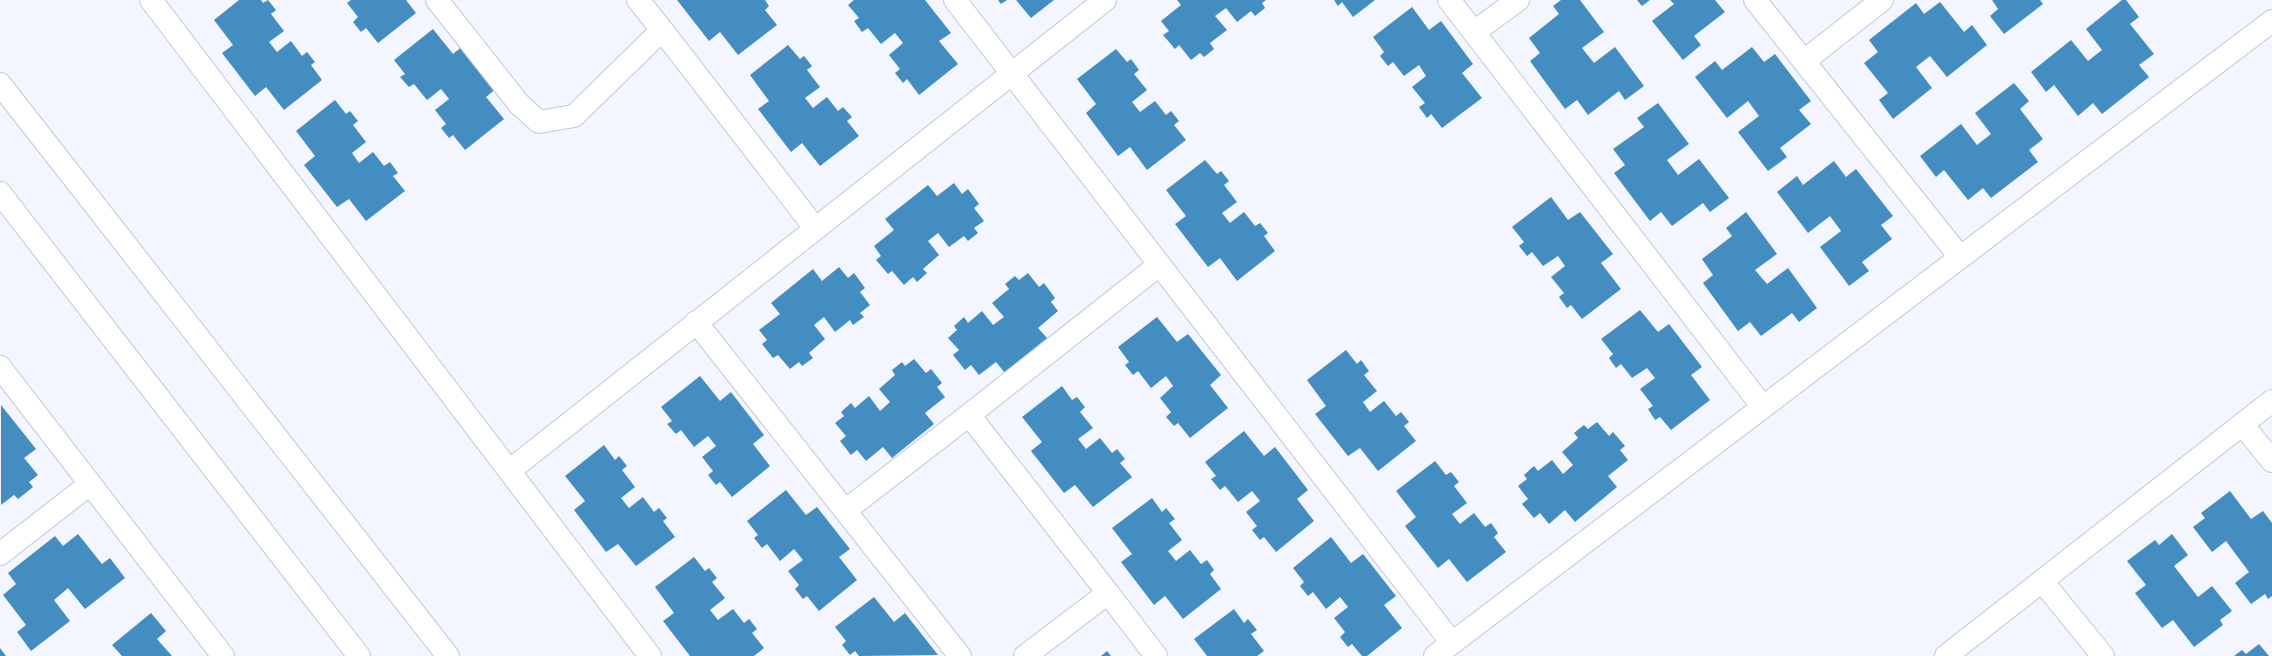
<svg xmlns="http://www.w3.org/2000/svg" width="2272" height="656" font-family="'Work Sans',sans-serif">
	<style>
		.building { fill: #448dc0 }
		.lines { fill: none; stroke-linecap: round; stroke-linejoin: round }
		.minor-casing { stroke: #c0c8db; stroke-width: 24 }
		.minor { stroke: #fff; stroke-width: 22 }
	</style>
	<rect width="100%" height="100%" fill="#f3f6fe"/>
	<path class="building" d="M239,0h22l2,3 5,-3 8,10 -5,4 13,17 -15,11 8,10 14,-11 11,15 5,-4 8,10 -4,3 11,15 -38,30 -18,-23 -11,9 -33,-43 11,-8 -19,-25z
		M351,0h55l10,13 -38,30 -12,-15 -5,4 -8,-10 5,-5 -11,-14z
		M677,0h88l4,6 -4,4 12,15 -39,30 -18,-23 -11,9z
		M854,0h71l26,33 -12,8 19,23 -39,31 -12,-16 -4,4 -8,-10 5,-4 -11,-14 14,-12 -8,-10 -14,11 -13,-16 -6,4 -8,-11 5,-3 -11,-13z
		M998,0h9l-6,4z
		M1016,0h38l-23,18z
		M1177,0h89l-4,3 3,5 -10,8 -4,-5 -14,11 -11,-14 -11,8 12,14 -17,13 4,6 -10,8 -4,-4 -9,7 -12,-15 -4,4 -12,-14 6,-4 -8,-10 20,-16z
		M1334,0h41l-22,17 -11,-15 -4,4z
		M1561,0h19l24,32 -22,16 12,15 21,-16 29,39 -19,14 -6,-9 -31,24 -11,-15 -12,9 -35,-48 10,-8 -11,-15 30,-24 -6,-8z
		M1637,0h13l-8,6z
		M1670,0h45l10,12 -31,24 7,9 -18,15 -31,-39 22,-17z
		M1992,0h48l3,4 -39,30 -14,-18 8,-7z
		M2122,0h4l13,17 -9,7 24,30 -15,11 10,12 -47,37 -9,-11 -15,13 -24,-31 -8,7 -15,-20 40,-32 17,21 14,-11 -16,-21z
		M1940,2l24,30 8,-7 15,20 -40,32 -17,-21 -14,11 16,21 -39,31 -14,-19 9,-7 -24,-30 14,-11 -9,-12 47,-37 8,11z
		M1412,7l17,23 12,-9 32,43 -11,9 20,25 -40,30 -11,-14 -4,4 -8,-11 6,-4 -13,-16 14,-11 -7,-11 -15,11 -11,-14 -5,4 -8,-10 4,-4 -11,-15z
		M433,29l20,25 11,-9 33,43 -11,9 18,22 -39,31 -12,-15 -4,3 -8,-10 5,-4 -11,-14 14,-11 -8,-10 -14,11 -13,-16 -5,3 -9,-10 5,-3 -11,-14z
		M788,45l12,14 4,-3 8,10 -5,4 13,17 -15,11 8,10 14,-11 11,14 5,-4 9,10 -5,4 12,15 -39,30 -18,-23 -11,9 -33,-43 11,-8 -19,-26z
		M1752,47l12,15 11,-8 36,47 -12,9 12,14 -31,24 7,9 -19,14 -30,-39 21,-16 -11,-15 -21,17 -32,-41 20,-16 7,9z
		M1116,49l11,13 4,-3 8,11 -5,4 13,16 -15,12 8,10 15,-11 11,14 5,-4 8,10 -5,4 12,15 -39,30 -17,-23 -12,9 -32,-43 10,-9 -19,-25z
		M2014,83l15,18 -9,8 23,30 -14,11 9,12 -47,36 -8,-10 -15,12 -24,-30 -8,7 -16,-21 41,-32 16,21 14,-11 -16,-21z
		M335,100l11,14 4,-3 8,10 -5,4 13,17 -14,11 7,10 14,-11 11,14 6,-4 8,11 -5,3 12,15 -39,30 -17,-22 -12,8 -33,-42 11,-9 -19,-25z
		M1658,103l31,41 -22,16 11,15 21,-16 30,39 -19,14 -7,-9 -31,23 -11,-14 -11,9 -36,-48 11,-8 -12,-16 31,-22 -7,-9z
		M1205,160l12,14 4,-3 8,10 -5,4 13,17 -15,11 8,10 14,-11 11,14 5,-3 8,10 -4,3 11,15 -38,30 -17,-23 -12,9 -33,-43 11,-8 -20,-26z
		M1834,161l12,16 10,-8 37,47 -12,9 11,14 -30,23 7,9 -20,15 -29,-39 21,-16 -11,-15 -22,17 -31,-41 20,-16 6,9z
		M954,183l8,11 6,-5 11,15 -5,4 10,13 -10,7 4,5 -10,8 -4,-5 -15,11 -11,-14 -10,8 11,14 -16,14 4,4 -10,9 -4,-5 -9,8 -12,-14 -4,3 -12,-14 5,-4 -7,-10 20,-16 -9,-11 43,-34 9,11z
		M1551,197l17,23 12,-8 33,42 -12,9 20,26 -39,30 -11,-14 -4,3 -8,-11 5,-4 -13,-16 14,-11 -7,-10 -15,10 -11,-14 -5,4 -8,-10 5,-4 -12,-15z
		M1746,212l31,42 -22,16 12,14 21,-16 29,40 -18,14 -7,-9 -31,23 -11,-14 -12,9 -35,-48 10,-8 -11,-16 30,-23 -6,-8z
		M839,267l9,11 6,-5 11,15 -5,4 10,13 -10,8 4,4 -11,8 -3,-5 -15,12 -11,-15 -10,8 11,14 -16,14 4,5 -11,8 -3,-4 -9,7 -12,-14 -5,3 -11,-14 5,-4 -8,-10 21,-16 -9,-11 42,-34 9,12z
		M1028,273l11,14 5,-4 11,15 -4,4 7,9 -20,17 9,10 -42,35 -9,-11 -17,13 -8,-10 -6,5 -12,-15 6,-5 -11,-12 9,-8 -3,-4 10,-9 4,6 14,-12 11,14 11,-8 -12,-14 17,-14 -4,-5 10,-8 4,4z
		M1640,310l18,22 11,-8 33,43 -11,8 19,25 -39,30 -11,-13 -5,3 -7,-11 5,-3 -13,-17 15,-11 -8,-10 -15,10 -11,-14 -5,4 -7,-10 4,-4 -12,-15z
		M1157,317l20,25 11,-8 33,41 -11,10 18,23 -38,30 -12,-15 -4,3 -8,-9 5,-5 -11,-14 13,-12 -7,-10 -15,12 -13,-17 -5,4 -8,-10 4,-3 -11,-15z
		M1346,350l11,14 4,-4 8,11 -5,4 13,16 -14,11 7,10 14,-11 12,15 5,-4 8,10 -5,4 12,15 -38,30 -18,-23 -12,8 -33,-42 11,-8 -19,-26z
		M914,359l12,14 5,-4 11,14 -5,4 8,10 -20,16 9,11 -42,34 -9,-11 -17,14 -9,-11 -6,5 -11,-14 6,-5 -11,-13 9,-7 -3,-4 10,-9 4,5 14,-12 11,15 10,-9 -11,-13 16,-14 -3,-5 10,-8 3,4z
		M700,376l20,25 11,-9 33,43 -11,9 17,22 -38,31 -12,-15 -4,3 -8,-10 5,-4 -11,-14 14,-11 -8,-10 -14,11 -13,-17 -5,4 -9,-10 5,-3 -11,-14z
		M1062,386l10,14 5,-3 8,10 -5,5 13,16 -15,11 8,10 14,-11 12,15 5,-4 8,10 -5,4 12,14 -39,30 -18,-22 -11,8 -33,-42 11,-9 -20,-25z
		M1,405l35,44 -12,9 14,17 -9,7 4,5 -15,12 -4,-4 -13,10z
		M1597,422l12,14 4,-4 12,14 -5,4 8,10 -20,16 9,11 -42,35 -10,-12 -16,14 -9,-11 -6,5 -12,-14 6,-5 -10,-13 9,-7 -3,-4 10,-9 4,5 14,-11 11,14 10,-9 -11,-13 16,-14 -4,-5 10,-8 4,4z
		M1244,431l20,25 11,-9 33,43 -11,9 17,22 -38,31 -12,-15 -4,3 -8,-10 5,-4 -11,-14 14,-11 -8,-10 -14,11 -13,-16 -5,4 -9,-11 5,-3 -11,-14z
		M604,445l11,15 4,-4 8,10 -5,4 13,17 -14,11 8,10 14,-11 11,15 5,-4 8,10 -4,3 12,16 -39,29 -18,-22 -12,8 -32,-42 11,-9 -20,-25z
		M1435,461l11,14 5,-3 8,10 -5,4 13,17 -15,11 8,10 14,-11 11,14 6,-4 7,10 -4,4 12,15 -39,30 -18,-23 -11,9 -33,-42 11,-9 -20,-26z
		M786,490l20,25 11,-8 33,42 -11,8 18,23 -38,31 -12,-15 -4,3 -8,-10 4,-4 -11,-14 15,-11 -9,-11 -14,12 -13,-17 -5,4 -8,-10 4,-3 -11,-14z
		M2230,491l21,28 12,-8 9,12v73l-4,3 -3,-5 -14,10 -16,-21 14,-11 -23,-31 -14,11 -19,-25 12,-9 -4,-5z
		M1152,498l10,14 4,-4 9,11 -6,4 13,17 -14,11 8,10 14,-11 11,14 6,-4 7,10 -4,4 11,15 -38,30 -18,-23 -11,9 -33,-43 11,-8 -20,-26z
		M78,534l24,30 8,-6 15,20 -40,31 -17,-21 -14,12 16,21 -39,30 -14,-19 9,-7 -23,-30 13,-11 -8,-11 47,-37 8,10z
		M2172,534l16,21 -14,11 24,31 14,-11 20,25 -12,9 3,5 -29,22 -21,-27 -11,8 -27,-35 11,-8 -19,-24 28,-21 4,5z
		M1331,537l20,26 12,-9 33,42 -12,9 18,23 -35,28h-5l-10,-12 -4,3 -8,-10 5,-5 -11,-14 14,-11 -8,-10 -14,12 -13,-17 -5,4 -8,-10 4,-4 -11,-14z
		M694,557l11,14 4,-3 8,10 -5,4 13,16 -15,12 8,10 15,-11 11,14 5,-4 8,10 -5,4 12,15 -10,8h-64l-27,-35 11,-8 -19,-26z
		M874,597l20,25 11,-9 33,42 -79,1 -4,-5 -5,4 -8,-10 4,-4 -11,-14z
		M1234,609l10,14 4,-4 9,11 -6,4 13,17 -7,5h-50l-13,-17z
		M151,613l15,18 -9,8 15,17h-50l-10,-11z
		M2259,644l10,12h-35l8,-6 4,4z
		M0,648l6,8h-6z
		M1107,651l4,5h-10z"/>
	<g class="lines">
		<g class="minor-casing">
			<path id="minor" d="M151,0l499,656
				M437,0l82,104 20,18 35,-6 88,-86 153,198
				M638,0l24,30
				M955,0l497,643
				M1449,0l313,406
				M1755,0l205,257
				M1474,32l44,-32
				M1804,61l78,-61
				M0,84l448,572
				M0,193l359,463
				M696,322l264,334
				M0,367l223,289
				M2242,424l30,37
				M509,471l596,-471
				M846,510l123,-95
				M0,554l90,-70
				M2042,581l61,75
				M1108,593l-139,-178 190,-150
				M1025,656l83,-63 48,63
				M1435,656l837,-635
				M1946,656l326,-255"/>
		</g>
		<use href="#minor" class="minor"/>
	</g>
</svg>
